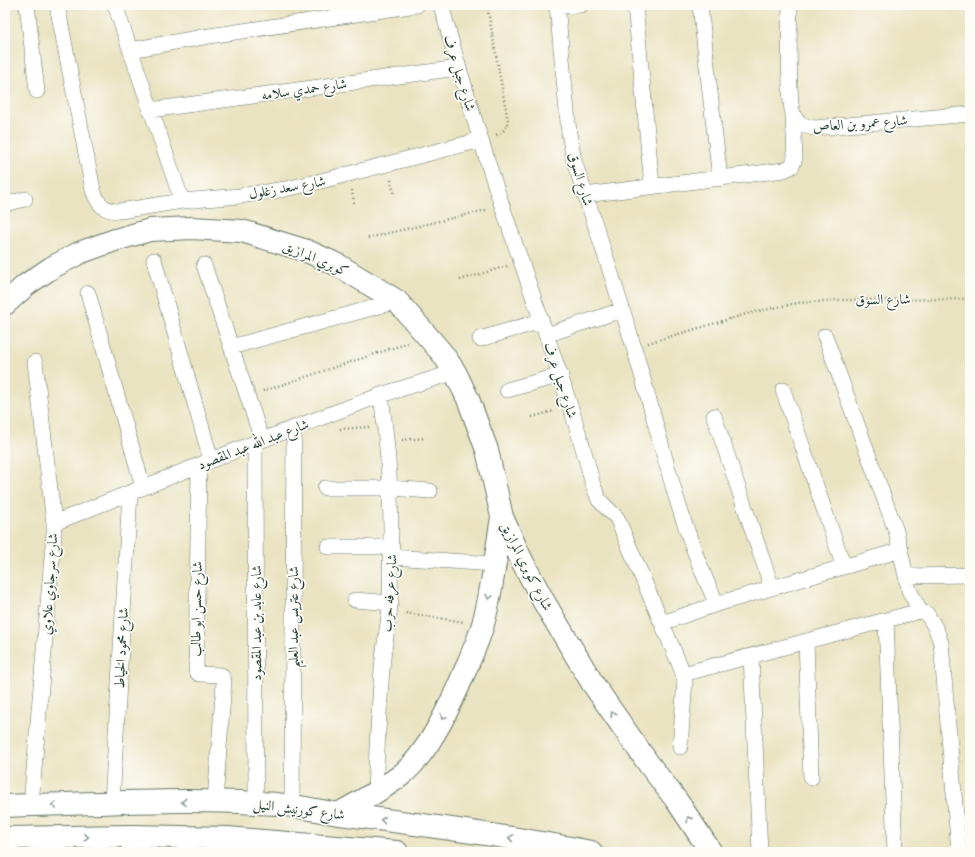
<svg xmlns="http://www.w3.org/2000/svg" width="975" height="857" font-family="'Sorts Mill Goudy',Amiri,serif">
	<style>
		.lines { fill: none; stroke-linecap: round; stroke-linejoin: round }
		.street-casing { stroke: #667765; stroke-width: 16 }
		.secondary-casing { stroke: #667765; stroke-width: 24 }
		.highway-casing { stroke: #667765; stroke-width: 24 }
		.path { stroke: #667765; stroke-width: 2.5; stroke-dasharray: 1 3; stroke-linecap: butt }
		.street { stroke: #fff; stroke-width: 15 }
		.secondary { stroke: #fff; stroke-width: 22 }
		.highway { stroke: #fff; stroke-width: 22 }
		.oneway { stroke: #8f9e9a }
		.labels { text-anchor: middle; stroke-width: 3.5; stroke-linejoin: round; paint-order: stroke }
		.street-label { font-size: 14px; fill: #1f3d34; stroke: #fdfcf7 }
	</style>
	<rect width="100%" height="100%" fill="#fdfcf7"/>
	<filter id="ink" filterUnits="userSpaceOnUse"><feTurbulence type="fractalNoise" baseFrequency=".025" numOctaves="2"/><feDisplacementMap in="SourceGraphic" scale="8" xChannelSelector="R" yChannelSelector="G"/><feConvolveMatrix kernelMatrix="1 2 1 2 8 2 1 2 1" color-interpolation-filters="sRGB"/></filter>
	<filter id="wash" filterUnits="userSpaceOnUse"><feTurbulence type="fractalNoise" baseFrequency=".012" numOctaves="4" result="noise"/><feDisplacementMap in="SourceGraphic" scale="16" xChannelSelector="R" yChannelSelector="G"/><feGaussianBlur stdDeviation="0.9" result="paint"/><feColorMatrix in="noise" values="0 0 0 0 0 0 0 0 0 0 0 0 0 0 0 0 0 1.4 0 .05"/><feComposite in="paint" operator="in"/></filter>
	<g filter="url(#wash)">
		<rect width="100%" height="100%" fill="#eae3c1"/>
	</g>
	<g filter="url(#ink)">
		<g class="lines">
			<g class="street-casing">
				<path id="street" d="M27,5l10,86
					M57,5l36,185c5,15 11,21 27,21l62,-10 58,-5 45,-7 32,-7 164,-42
					M115,5l67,196
					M441,5c24,87 51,174 81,259 25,74 52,146 71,221l6,15 18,18 64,150 4,13 -5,66
					M557,5l12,128 5,28c25,74 50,150 71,225 21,74 38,149 72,218
					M635,5l17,181
					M700,5l20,174
					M790,5c-1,28 -1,56 0,83 1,9 0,20 4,28 4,8 11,10 20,12l156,-14
					M558,6l23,-1
					M130,50l79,-14 208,-31
					M150,110l308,-42
					M585,195l199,-25 8,-4 3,-8 -2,-44
					M5,204l20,-5
					M154,260l57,200
					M204,265l58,175
					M88,293l55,194
					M546,335l76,-25
					M825,336l71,195 13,59 11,21 7,3 9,15 5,14 18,209
					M480,339l61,-18
					M231,347l166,-46
					M507,390l54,-15
					M783,390l61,177
					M714,416l58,172
					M255,442l1,361
					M199,465l-3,206 3,3 22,1 2,3 1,4 -9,119
					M325,488h65l40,3
					M54,523l208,-83 119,-45 74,-23
					M328,547h64
					M392,557l102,7
					M906,576l64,-1
					M355,600l36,3
					M886,620l9,232
					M662,623l55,-19 184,-54
					M806,641l5,137
					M751,656l9,196
					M683,674l237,-63
					M375,792c2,-45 4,-89 8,-134 2,-18 6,-36 7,-54 1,-11 0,-22 0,-33 3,-59 -1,-117 -9,-176
					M112,803l18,-310
					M31,805l23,-272v-10l-19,-161
					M292,805l2,-377
					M129,852l3,-16"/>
			</g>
			<g class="secondary-casing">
				<path id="secondary" d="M5,304l21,-19 25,-17 28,-15 36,-13 35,-10 42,-2 50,3 65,20 31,14 59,36 45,52 13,19 13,27 19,51 15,67 19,42 23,43 49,82 55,79 29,38 34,51
					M338,814c20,-11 43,-24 62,-38 30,-23 55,-80 69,-115 5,-12 11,-25 14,-37 10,-35 13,-72 19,-107"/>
			</g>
			<g class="highway-casing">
				<path id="highway" d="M5,806c83,-2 168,-8 251,-3 12,0 24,1 36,3 16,2 32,6 48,8 84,11 168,22 251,38
					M5,838l127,-2 95,2 170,14"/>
			</g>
			<path class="path" d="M487,5l21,116c-2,7 -4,11 -12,14
				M391,180l3,15
				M352,190l2,13
				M368,238l118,-28
				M460,280l47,-14
				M648,343l102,-30 47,-10 42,-3 131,-1
				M263,391l145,-48
				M532,417l22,-6
				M340,429l29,-2
				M402,440l24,-2
				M406,613l58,9"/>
			<use href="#street" class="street"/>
			<use href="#secondary" class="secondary"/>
			<use href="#highway" class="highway"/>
		</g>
		<defs><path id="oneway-chevron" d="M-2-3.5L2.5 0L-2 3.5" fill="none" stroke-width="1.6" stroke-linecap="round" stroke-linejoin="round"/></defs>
		<g class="oneway">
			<use href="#oneway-chevron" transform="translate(489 597) rotate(103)"/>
			<use href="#oneway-chevron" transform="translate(613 714) rotate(-124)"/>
			<use href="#oneway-chevron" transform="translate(443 717) rotate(118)"/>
			<use href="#oneway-chevron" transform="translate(184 802) rotate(179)"/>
			<use href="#oneway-chevron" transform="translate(54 805) rotate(179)"/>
			<use href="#oneway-chevron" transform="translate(689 819) rotate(-123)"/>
			<use href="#oneway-chevron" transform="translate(383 820) rotate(-172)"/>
			<use href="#oneway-chevron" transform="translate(86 837) rotate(-1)"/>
			<use href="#oneway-chevron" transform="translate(511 838) rotate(-171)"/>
		</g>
	</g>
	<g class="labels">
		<g class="street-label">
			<text transform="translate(460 73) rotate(73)" y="5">شارع جبل عرف</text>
			<text transform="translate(304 89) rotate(-8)" y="5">شارع حمدي سلامه</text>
			<text transform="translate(860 123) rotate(-4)" y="5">شارع عمرو بن العاص</text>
			<text transform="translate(581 179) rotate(73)" y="5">شارع السوق</text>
			<text transform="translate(287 187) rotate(-10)" y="5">شارع سعد زغلول</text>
			<text transform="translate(316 258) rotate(23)" y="5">كوبري المرازيق</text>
			<text transform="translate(883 299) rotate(-1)" y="5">شارع السوق</text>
			<text transform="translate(561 380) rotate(72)" y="5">شارع جبل عرف</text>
			<text transform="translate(253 444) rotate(-21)" y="5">شارع عبد الله عبد المقصود</text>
			<text transform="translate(527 566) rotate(63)" y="5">شارع كوبري المرازيق</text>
			<text transform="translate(49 584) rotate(-86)" y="5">شارع سرجاوي علاوي</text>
			<text transform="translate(389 593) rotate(-86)" y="5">شارع عرفه حرب</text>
			<text transform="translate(196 609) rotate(-89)" y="5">شارع حسن ابو طالب</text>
			<text transform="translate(293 617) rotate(-90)" y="5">شارع عتريس عبد العليم</text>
			<text transform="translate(256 623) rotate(-90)" y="5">شارع عابد بن عبد المقصود</text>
			<text transform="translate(121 648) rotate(-87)" y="5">شارع محمود الخياط</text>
			<text transform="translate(299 809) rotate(7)" y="5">شارع كورنيش النيل</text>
		</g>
	</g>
	<rect width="975" height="857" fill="none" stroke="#fdfcf7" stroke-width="20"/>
</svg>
